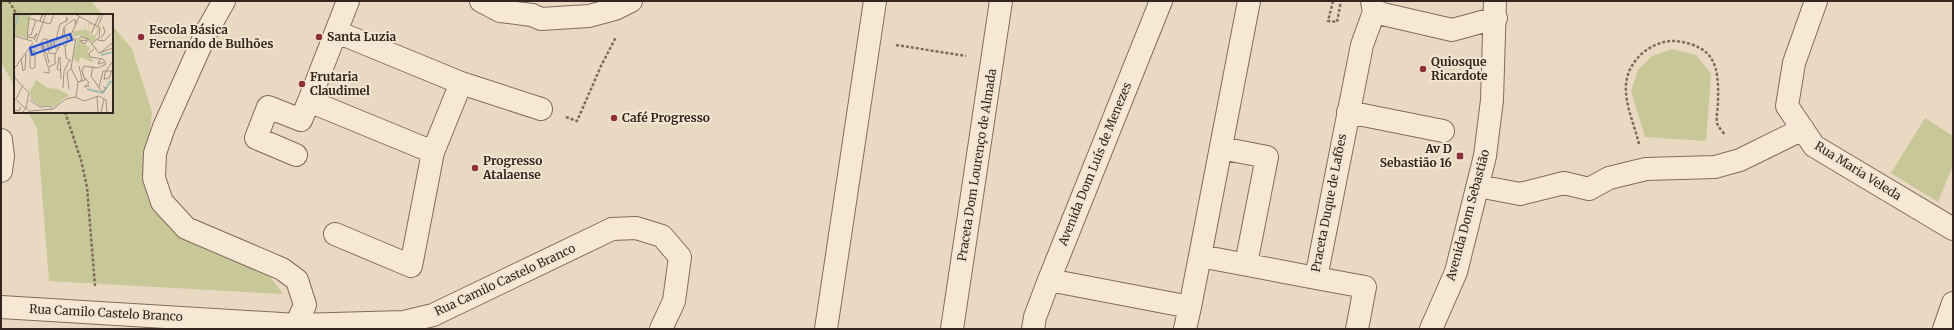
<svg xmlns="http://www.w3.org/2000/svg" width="1954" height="330" font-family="Merriweather,serif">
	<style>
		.green { fill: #c7c797 }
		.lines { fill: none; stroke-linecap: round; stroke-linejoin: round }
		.minor-casing { stroke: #826b5b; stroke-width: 24 }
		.path { stroke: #826b5b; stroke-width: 2.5; stroke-dasharray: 3 2; stroke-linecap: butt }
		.minor { stroke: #f6e8d4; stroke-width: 22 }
		.poi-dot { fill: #8c2f3b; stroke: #f2e5d1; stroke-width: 1.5 }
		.labels { text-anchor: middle; stroke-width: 4; stroke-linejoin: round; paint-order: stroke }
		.poi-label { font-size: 12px; font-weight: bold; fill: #33261e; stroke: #f2e5d1; text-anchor: start }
		.street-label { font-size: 12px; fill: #33261e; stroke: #f2e5d1 }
		.inset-river { fill: none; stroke: #a4bdb3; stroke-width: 2 }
		.inset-road { fill: none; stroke: #a19180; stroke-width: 1 }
		.view { fill: #1d4ed8; fill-opacity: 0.15; stroke: #1d4ed8; stroke-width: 2 }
		.inset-edge { fill: none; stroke: #33261e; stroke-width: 2 }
	</style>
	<rect width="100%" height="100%" fill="#ead9c2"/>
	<path class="green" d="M1,1h90l12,14h-88v72l-14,-25z
		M112,25l20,24 20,63 -8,66 27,49 90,38 22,29 -234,-13 -12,-153 -9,-16h84z
		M1672,49l24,6 15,19 -5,67 -61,-4 -14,-46 7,-21 14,-14z
		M1925,118l28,18v29l-15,37 -47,-29z"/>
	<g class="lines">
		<g class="minor-casing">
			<path id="minor" d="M224,1l-17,30 -43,96 -9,26 -1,25 8,24 24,26 96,41 15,11 8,25 -11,24
				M481,1l19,10 32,4 9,4 48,-3 26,-7 16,-8
				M1372,1l2,11 78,18 44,-12
				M1816,1l-22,62 -7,43 27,40 139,83
				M337,32l124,51 -28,69 -124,-51 39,-100
				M461,83l80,26
				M1348,112l95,19
				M1,140l2,16 -2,15
				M1221,148l46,9 -21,107
				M296,155l-40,-17 12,-31 33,13 8,-19
				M1478,186l42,8 44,-11 25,6 20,-11 37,-9 69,-2 25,-7 63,-31
				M335,234l76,32 22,-114
				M1200,256l49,-255
				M1316,278l49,9 -8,42
				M1049,280l141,27 10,-51 116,22 46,-233 12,-33
				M1,307l296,18 107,-3 29,-7 179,-86 24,-1 26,8 18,21 -6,44 -13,28
				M826,329l49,-328
				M952,329l49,-328
				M1033,329l2,-12 14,-37 112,-279
				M1185,329l5,-22
				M1431,329l25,-57 29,-116 7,-56 3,-99
				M1944,329l9,-26"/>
		</g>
		<path class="path" d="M9,1l8,14
			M1333,1l-5,20 9,1 4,-21
			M896,45l70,11
			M65,112l16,48 6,27 8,99
			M566,117l11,4 24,-55 15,-29
			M1639,144c-7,-29 -24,-58 -3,-84 9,-12 26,-20 40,-19 39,5 43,25 42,60 0,7 -2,15 -1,22 1,4 6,9 8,12"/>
		<use href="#minor" class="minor"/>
	</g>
	<g class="poi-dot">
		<circle cx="141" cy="37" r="4"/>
		<circle cx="319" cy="37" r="4"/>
		<circle cx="1423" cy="69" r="4"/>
		<circle cx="302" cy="84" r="4"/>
		<circle cx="614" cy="118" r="4"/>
		<rect x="1456" y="152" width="8" height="8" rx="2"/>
		<circle cx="475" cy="168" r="4"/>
	</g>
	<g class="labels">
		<g class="poi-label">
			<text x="149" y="34">Escola Básica<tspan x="149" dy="14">Fernando de Bulhões</tspan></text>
			<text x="327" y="41">Santa Luzia</text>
			<text x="1431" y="66">Quiosque<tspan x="1431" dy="14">Ricardote</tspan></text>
			<text x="310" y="81">Frutaria<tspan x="310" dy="14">Claudimel</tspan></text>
			<text x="622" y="122">Café Progresso</text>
			<text x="1452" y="153" text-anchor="end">Av D<tspan x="1452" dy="14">Sebastião 16</tspan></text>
			<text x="483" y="165">Progresso<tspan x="483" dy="14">Atalaense</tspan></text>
		</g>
		<g class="street-label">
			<text transform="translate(1095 164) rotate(-68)" y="4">Avenida Dom Luís de Menezes</text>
			<text transform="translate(977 165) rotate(-81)" y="4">Praceta Dom Lourenço de Almada</text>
			<text transform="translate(1858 171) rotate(32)" y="4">Rua Maria Veleda</text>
			<text transform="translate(1329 203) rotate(-79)" y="4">Praceta Duque de Lafões</text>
			<text transform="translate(1468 215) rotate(-75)" y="4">Avenida Dom Sebastião</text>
			<text transform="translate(505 280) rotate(-25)" y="4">Rua Camilo Castelo Branco</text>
			<text transform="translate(106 313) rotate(3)" y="4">Rua Camilo Castelo Branco</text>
		</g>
	</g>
	<g transform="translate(14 14)">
		<rect width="99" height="99" fill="#ead9c2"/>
		<path d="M0,0h17l-5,24 -12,-3zM74,8l1,1 3,2 1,1 -4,-2 1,11h5l3,-7 -2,-2 4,3 -5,9 2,1 -5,3 -11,-7 -9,2 2,-6 11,-1 -2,-7 3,7 3,1zM64,23l6,1 -4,4 11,6 -4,4 7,11 -14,-6 -1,7 -6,-6zM22,66l12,8 10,1 12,7 -6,2 -10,10 -2,-3 -12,1 -9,-7 -1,-8z" fill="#c7c797"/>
		<path class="inset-river" d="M0,15l5,-15M87,41l12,-3M73,75l16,4 7,-11h3"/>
		<path class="inset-road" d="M61,0l25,14 -1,10 -8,6M14,4l22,6 4,-10M26,7l2,-6h1l-3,5M52,7l1,-4v4l-7,3 -4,16 15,-6M84,12l5,-12M51,14l-1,8 4,2 -2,8M77,20l9,-20M14,21h3l5,-15M0,22l18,5M48,22l2,-9 9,-7h3l-1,4M66,22l8,3 11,14 14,-5M13,23l6,1 4,-5 -3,7M62,24l-5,30 7,14M87,24l4,-6 -2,-6M13,25l2,-20M73,26l-7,1 5,3 3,-5M84,26l6,1 7,-7M22,28l10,-28M62,28l-5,-7 8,-18M27,29l7,24 7,-3v-10l6,-10 4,2 1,12 5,3M27,29l2,-4h4l2,14 6,1M16,34v19l2,2 3,-2v-15l-5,-2M34,35h4l-2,-9 3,-1 2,9h3M30,36l-1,-6 6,-2M28,37l2,-1 3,4 2,9M86,39l12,-10M45,43l-2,12 4,2M46,43l1,22M7,45l2,12M86,45l-2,5 7,-2M79,53l-2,9 11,16 4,-3 -3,-3M9,57l2,-2 1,-15M29,58l6,1v-6M71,64l4,5 -5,4 5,-1 -1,-1M90,65l5,-1 3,-8M90,66l1,-7 7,-11M64,68l7,-2 -3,-9 2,-5 14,2 8,-4 -3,-5 -13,-2 -1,-4 5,-4M85,73l4,-16h10M49,74l1,-17 5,-10M55,75l-2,-17 4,-3M83,82l1,17M62,83l2,-14 4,-4 -3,-13M0,84l11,10M2,85l7,-14M16,86l10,7 11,-1 1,4M0,91l1,6 5,-1v-3M12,94l3,-15 -14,-15 -1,-9 19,-26M16,97l23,-2 13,-10 9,-2 9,4 15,-5 7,4 1,13M8,99l4,-5 4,4M87,99l3,-14"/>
		<path class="view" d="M56,20l2,6 -40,15 -2,-7z"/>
		<rect width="99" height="99" class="inset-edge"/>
	</g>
	<rect width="1954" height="330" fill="none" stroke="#33261e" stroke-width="4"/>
</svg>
